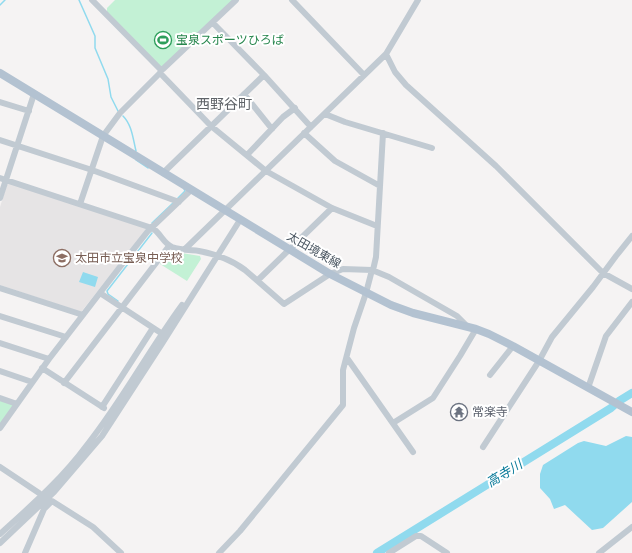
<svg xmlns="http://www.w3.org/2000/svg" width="632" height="553" font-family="'Varela Round','Noto Sans JP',sans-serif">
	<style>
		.education { fill: #e6e4e5 }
		.green { fill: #c3f1d5 }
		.water { fill: #90daee }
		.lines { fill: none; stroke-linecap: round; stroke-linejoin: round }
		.stream { stroke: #90daee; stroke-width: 1.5 }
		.river { stroke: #90daee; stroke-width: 8 }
		.minor { stroke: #c1cad2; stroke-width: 6 }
		.major { stroke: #b3c2d1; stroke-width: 8 }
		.labels { text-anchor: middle; stroke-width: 4; stroke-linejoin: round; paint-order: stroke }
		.leisure-label { font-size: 12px; fill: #27864d; stroke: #fff; text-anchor: start }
		.street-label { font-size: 12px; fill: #4a5661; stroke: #fff }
		.education-label { font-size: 12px; fill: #785e54; stroke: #fff; text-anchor: start }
		.worship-label { font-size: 12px; fill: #5b616d; stroke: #fff; text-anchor: start }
		.water-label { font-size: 13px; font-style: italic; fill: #0c7c9b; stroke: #fff }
		.quarter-label { font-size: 14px; fill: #5f6368; stroke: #fff }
	</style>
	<rect width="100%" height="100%" fill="#f5f3f3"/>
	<path class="education" d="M10,183l135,44 1,3 -65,82 -81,-27v-78l7,-22z"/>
	<path class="green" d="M115,0h118l-71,68 -55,-56v-4z
		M169,251l31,5 1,3 -14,22 -27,-17z
		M0,398l17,6 -17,22z"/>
	<path class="water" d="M83,272l15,5 -3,10 -16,-5z
		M626,436l6,1v65l-29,26 -11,2 -27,-25 -11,4 -4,-10 -10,-11v-14l3,-9 35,-22 6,-2 22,5z"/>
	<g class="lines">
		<path class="stream" d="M79,0l16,36v12l13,31 3,18 7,14
			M0,5l5,-5
			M123,116c9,9 10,23 13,35
			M136,160l12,8
			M178,198l7,-7 -1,-2
			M152,223l21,-20
			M118,301l-10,-7 -1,-3 45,-58"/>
		<path class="river" d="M377,553l234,-145 8,-7 13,-8"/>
		<path class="minor" d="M92,0l69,70 2,-1 73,-69
			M292,0l72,75
			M213,23l51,52 47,52
			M386,54l9,18 11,13 90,81 107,107 29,16
			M161,70l-1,3 51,53 55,45 66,37 45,18
			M244,94l28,35
			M0,102l29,9
			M325,114l20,8 87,26
			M304,133l31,28 45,25
			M0,140l92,30 87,32
			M247,155l36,-38 12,-9
			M163,173l101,-98
			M0,178l152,50c8,4 11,15 20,19 8,3 18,3 27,4 16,3 33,9 46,19l39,34 46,-30 13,-5 29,1 17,7 68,39 8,8 1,3
			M0,198l34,-104
			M80,204l23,-68 17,-23 40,-40
			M185,249l201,-195 32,-54
			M373,270l3,-13 7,-124
			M258,280l74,-72
			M0,288l83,27
			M100,293l61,40
			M0,316l66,21
			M0,343l49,16
			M347,358l66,94
			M42,368l62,40
			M0,371l32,11
			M490,375l23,-29
			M64,383l105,-137
			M588,388l18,-52 26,-34
			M0,398l17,6
			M102,407l51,-79
			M393,423l40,-25 27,-42 16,-27
			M0,428l49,-69 84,-109 15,-19 43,-41
			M483,447l56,-86 13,-24 41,-50 23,-31 16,-20
			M0,467l39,26
			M0,534c31,-28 62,-55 87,-89 35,-44 62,-95 95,-140
			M0,543l54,-51 48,-56 61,-94 77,-122
			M25,553l19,-44 8,-8 41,26 28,26
			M219,553l21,-22 103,-126v-35l11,-42 12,-35 6,-23
			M389,553l27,-17h5l26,17
			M599,553l33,-26"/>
		<path class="major" d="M0,73l330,201 61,31 22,8 63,16 13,5 24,12 119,66"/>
	</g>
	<defs>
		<g id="stadium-ring" transform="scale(0.9)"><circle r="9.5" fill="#fff" stroke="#2e9e5b" stroke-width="1.5"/><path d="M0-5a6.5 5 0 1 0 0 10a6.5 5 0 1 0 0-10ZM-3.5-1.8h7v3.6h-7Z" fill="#2e9e5b"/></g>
		<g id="school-ring" transform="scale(0.9)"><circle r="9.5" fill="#fff" stroke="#8d6e63" stroke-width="1.5"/><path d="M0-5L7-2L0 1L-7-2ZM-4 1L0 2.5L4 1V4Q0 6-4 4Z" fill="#8d6e63"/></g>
		<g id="temple-ring" transform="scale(0.9)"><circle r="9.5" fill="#fff" stroke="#6b7280" stroke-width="1.5"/><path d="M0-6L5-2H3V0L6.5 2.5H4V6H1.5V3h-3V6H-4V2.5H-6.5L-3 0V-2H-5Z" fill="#6b7280"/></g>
	</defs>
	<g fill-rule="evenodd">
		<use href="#stadium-ring" x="163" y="40"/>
		<use href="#school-ring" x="62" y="258"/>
		<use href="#temple-ring" x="459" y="412"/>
	</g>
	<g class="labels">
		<g class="leisure-label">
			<text x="176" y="44">宝泉スポーツひろば</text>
		</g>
		<g class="street-label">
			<text transform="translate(314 250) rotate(30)" y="4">太田境東線</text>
		</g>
		<g class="education-label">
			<text x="75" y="262">太田市立宝泉中学校</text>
		</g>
		<g class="worship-label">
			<text x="472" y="416">常楽寺</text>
		</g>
		<g class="water-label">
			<text transform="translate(504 473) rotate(-32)" y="5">高寺川</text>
		</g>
		<g class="quarter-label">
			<text x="224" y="109">西野谷町</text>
		</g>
	</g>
</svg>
